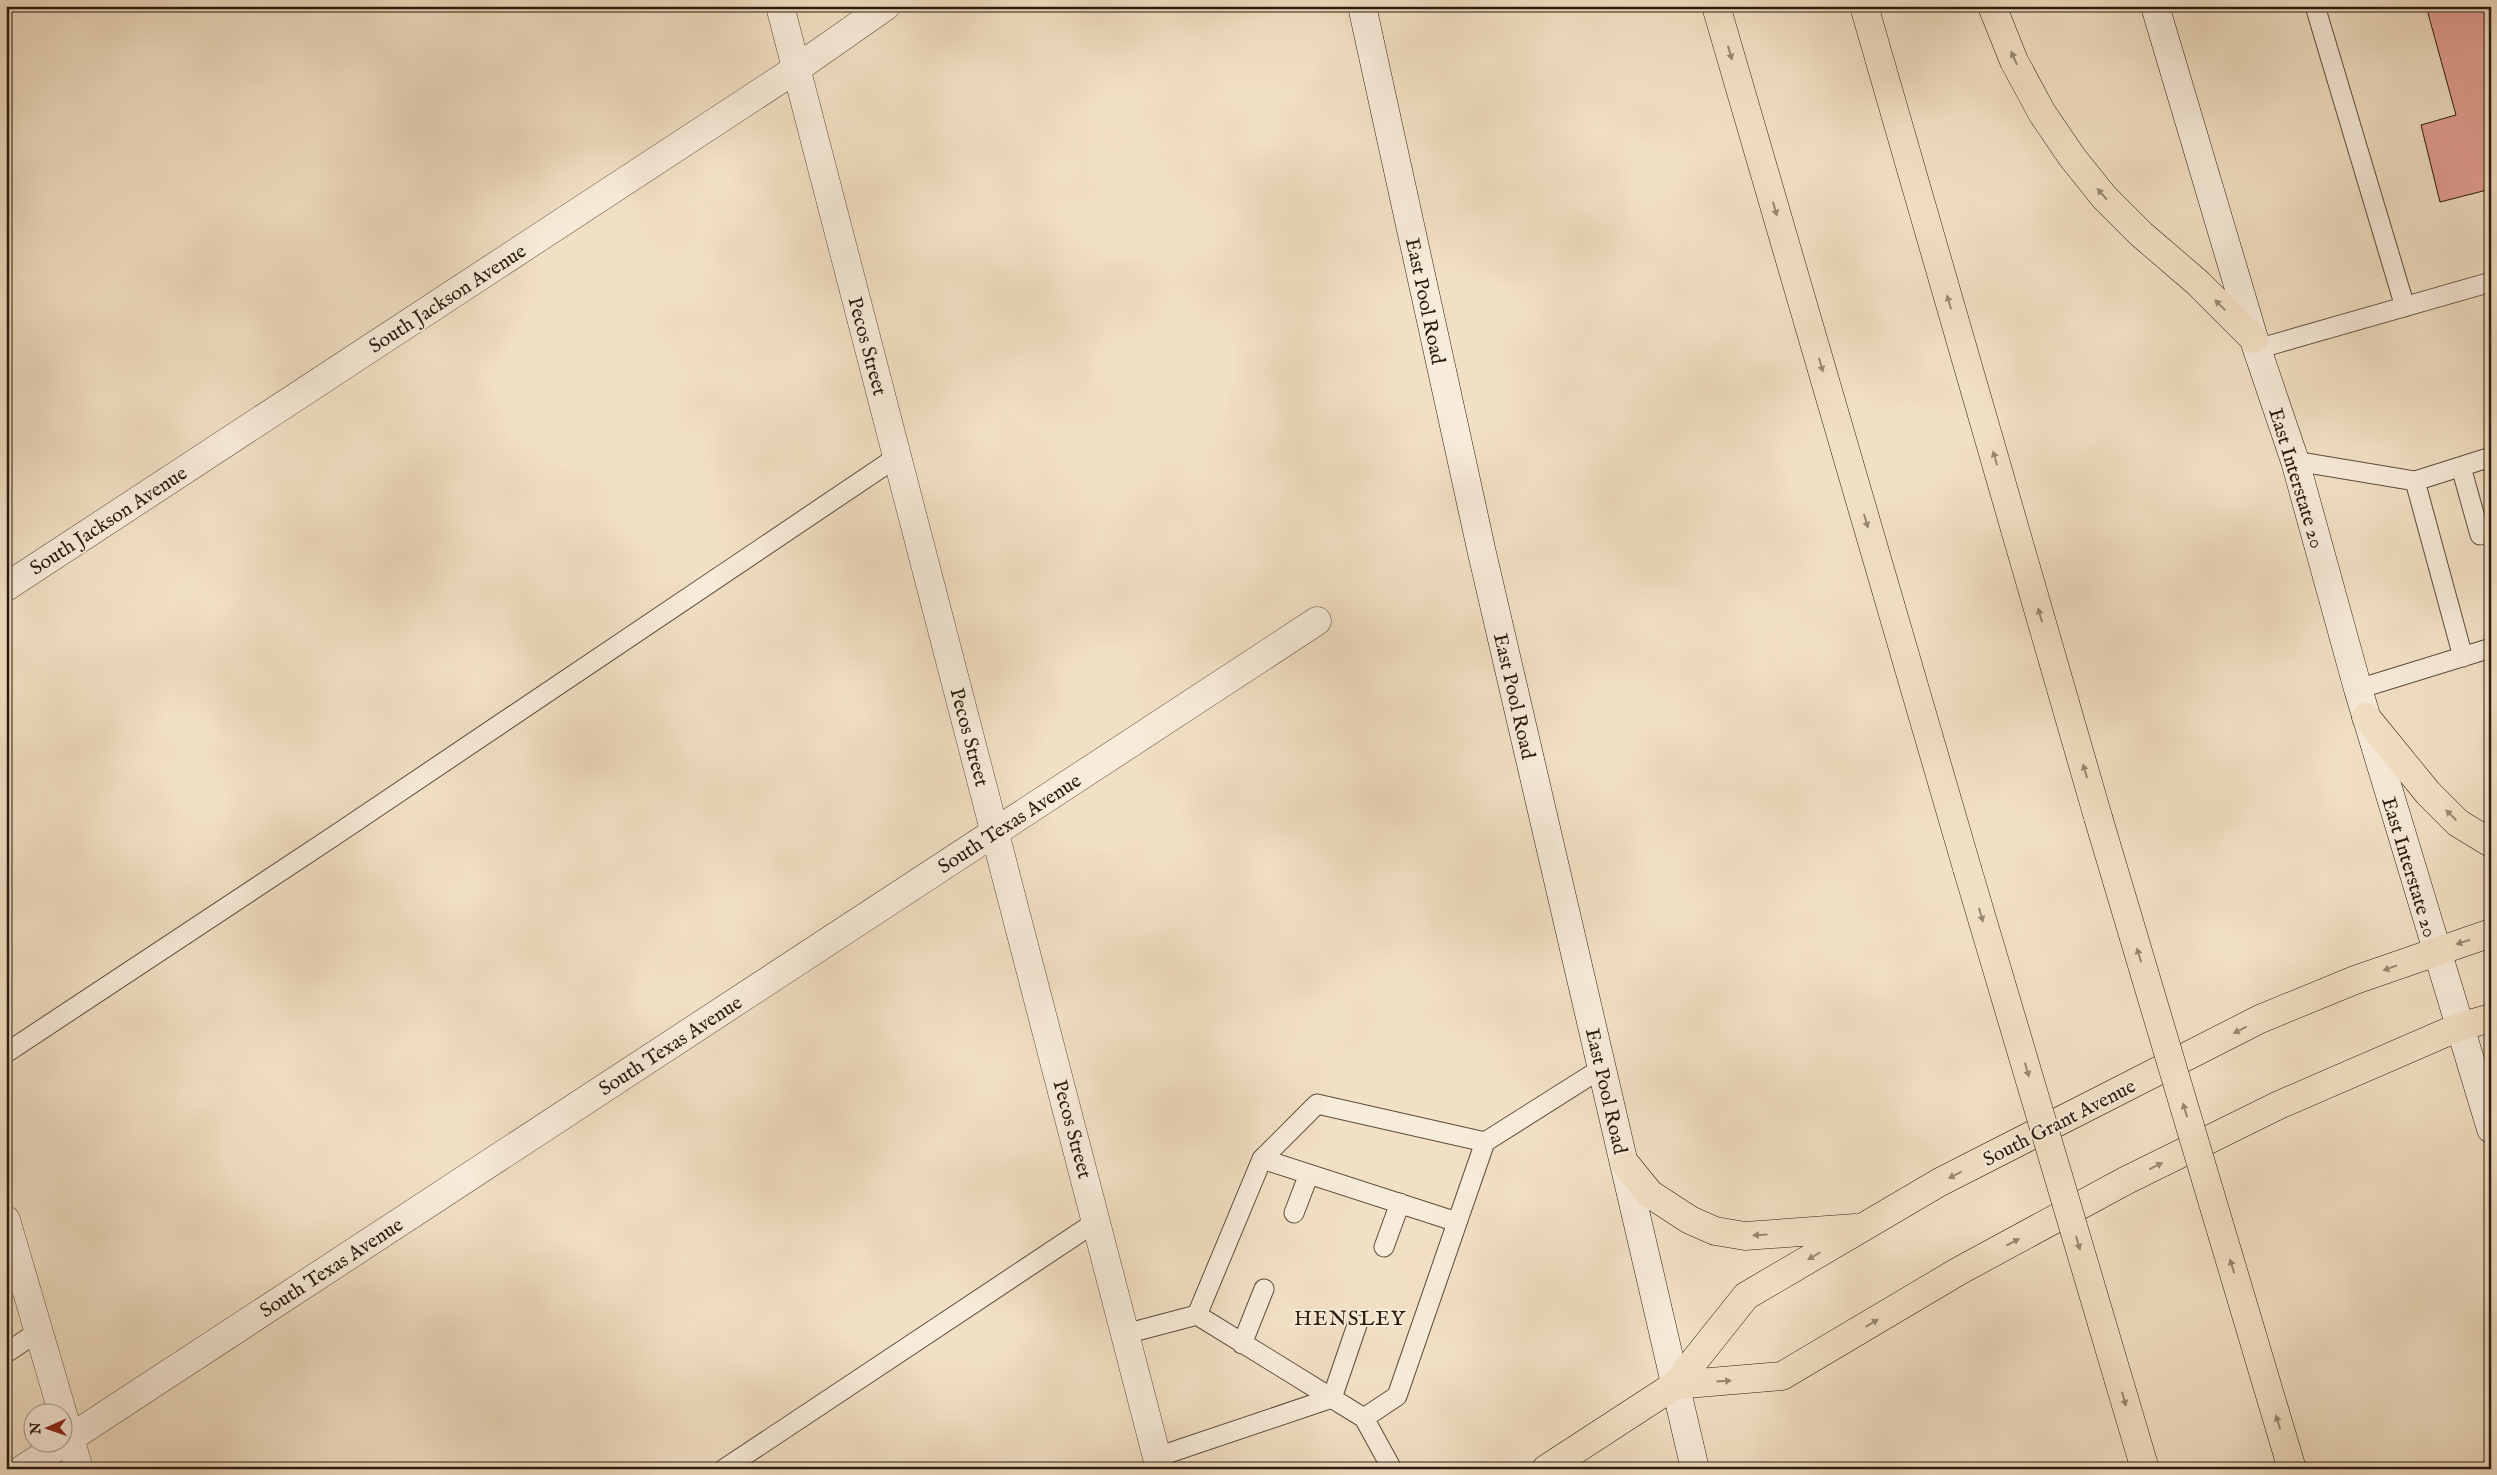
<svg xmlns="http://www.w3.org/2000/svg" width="2497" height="1475" font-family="'IM FELL English',serif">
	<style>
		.building { fill: #e3a093; stroke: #291b0d }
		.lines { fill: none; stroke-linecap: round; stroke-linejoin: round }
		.service-casing { stroke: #5b4c3b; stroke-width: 21 }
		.minor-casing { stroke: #5b4c3b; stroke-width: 29 }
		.secondary-casing { stroke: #291b0d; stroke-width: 29 }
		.primary-casing { stroke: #291b0d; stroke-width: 29 }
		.motorway-casing { stroke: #291b0d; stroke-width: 29 }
		.service { stroke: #f7ebd9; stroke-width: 19 }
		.minor { stroke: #f7ebd9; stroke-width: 28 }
		.secondary { stroke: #f7ebd9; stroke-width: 28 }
		.primary { stroke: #f2e0c4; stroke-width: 28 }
		.motorway { stroke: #f2e0c4; stroke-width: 28 }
		.motorway-bridge-casing { stroke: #291b0d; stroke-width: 29; stroke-linecap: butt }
		.motorway-bridge { stroke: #f2e0c4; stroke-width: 28 }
		.oneway { fill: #988772 }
		.labels { text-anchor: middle; stroke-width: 4; stroke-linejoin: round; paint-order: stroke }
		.street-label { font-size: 20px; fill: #291b0d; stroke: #f7ebd9 }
		.neighbourhood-label { font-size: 21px; letter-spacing: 1px; fill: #291b0d; stroke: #f7ebd9 }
	</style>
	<rect width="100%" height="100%" fill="#f2e0c4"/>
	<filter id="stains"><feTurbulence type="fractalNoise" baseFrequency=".004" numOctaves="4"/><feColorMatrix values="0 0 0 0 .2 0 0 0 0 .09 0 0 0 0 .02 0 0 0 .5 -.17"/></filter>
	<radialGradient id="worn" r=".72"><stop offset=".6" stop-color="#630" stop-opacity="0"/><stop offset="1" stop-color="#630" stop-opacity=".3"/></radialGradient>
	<path class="building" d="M2426,6h65v183l-51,13 -19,-77 35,-10z"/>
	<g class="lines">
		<g class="service-casing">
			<path id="service" d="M2315,6l90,301
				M2257,349l234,-67
				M2295,461l120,20 48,176
				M2461,467l19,68
				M2415,481l76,-24
				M2358,689l133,-41
				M6,1053l328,-217 563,-379
				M1262,1159l195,63
				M1294,1213l15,-39
				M1384,1247l16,-44
				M1197,1315l65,-156 55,-55 168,38
				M1125,1334l72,-19 167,103 28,51
				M1242,1344l22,-55
				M6,1353l33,-22
				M1364,1418l33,-22 88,-254 117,-74
				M1157,1457l175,-59 25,-73
				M724,1469l373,-248"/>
		</g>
		<g class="minor-casing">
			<path id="minor" d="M780,6l380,1463
				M6,587l790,-518 90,-63
				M6,1220l73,249
				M23,1469l1294,-848"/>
		</g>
		<g class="secondary-casing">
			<path id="secondary" d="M1362,6l120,547 213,916
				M2155,6l102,343 38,112 63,228 133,440"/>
		</g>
		<g class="primary-casing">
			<path id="primary" d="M2366,717l62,76 30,30 33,20
				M1624,1162l26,32 40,26 25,11 30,5 110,-8
				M1675,1385l107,-9 177,-105 166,-90 154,-76 180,-78 32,-9
				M1546,1469l129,-84 71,-89 194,-114 320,-163 95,-39 136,-47"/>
		</g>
		<g class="motorway-casing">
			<path id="motorway" d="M1716,6l251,862
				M1864,6l234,811
				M1992,6l22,55 28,52 30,44 32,40 37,37 57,49 56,56"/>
		</g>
		<use href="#service" class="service"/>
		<use href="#minor" class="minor"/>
		<use href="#secondary" class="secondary"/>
		<use href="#primary" class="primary"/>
		<use href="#motorway" class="motorway"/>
		<g class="motorway-bridge-casing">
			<path id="motorway-bridge" d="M2098,817l194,652
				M1967,868l178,601"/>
		</g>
		<use href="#motorway-bridge" class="motorway-bridge"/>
	</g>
	<defs><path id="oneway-solid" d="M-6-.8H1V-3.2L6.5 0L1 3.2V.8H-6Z" transform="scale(1.25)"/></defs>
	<g class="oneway">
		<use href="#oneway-solid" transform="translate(1730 53) rotate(74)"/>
		<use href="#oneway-solid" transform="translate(2014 58) rotate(-114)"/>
		<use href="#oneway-solid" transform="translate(2102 194) rotate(-131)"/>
		<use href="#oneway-solid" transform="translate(1775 209) rotate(74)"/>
		<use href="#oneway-solid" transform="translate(1949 302) rotate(-106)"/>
		<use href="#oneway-solid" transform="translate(2220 305) rotate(-135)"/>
		<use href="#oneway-solid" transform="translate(1821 365) rotate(74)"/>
		<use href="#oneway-solid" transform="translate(1995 458) rotate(-106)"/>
		<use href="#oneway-solid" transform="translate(1866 521) rotate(74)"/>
		<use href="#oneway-solid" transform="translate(2040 615) rotate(-106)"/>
		<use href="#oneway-solid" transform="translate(2085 771) rotate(-106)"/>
		<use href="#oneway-solid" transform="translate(2451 815) rotate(-136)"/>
		<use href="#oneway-solid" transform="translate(1981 915) rotate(74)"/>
		<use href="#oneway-solid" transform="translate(2463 942) rotate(162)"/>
		<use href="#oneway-solid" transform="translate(2139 955) rotate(-107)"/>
		<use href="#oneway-solid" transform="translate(2390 968) rotate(160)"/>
		<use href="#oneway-solid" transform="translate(2240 1030) rotate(153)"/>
		<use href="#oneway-solid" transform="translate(2027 1070) rotate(74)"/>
		<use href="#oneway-solid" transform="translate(2185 1110) rotate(-107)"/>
		<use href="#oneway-solid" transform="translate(2156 1166) rotate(-26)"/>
		<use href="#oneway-solid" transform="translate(1955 1175) rotate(153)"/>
		<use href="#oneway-solid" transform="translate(1760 1235) rotate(176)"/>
		<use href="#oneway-solid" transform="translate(2013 1242) rotate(-28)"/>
		<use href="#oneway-solid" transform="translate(2078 1243) rotate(74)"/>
		<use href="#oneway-solid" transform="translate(1814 1256) rotate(150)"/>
		<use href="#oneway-solid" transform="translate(2232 1266) rotate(-107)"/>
		<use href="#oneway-solid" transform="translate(1872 1323) rotate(-31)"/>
		<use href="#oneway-solid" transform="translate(1724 1381) rotate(-4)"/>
		<use href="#oneway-solid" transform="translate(2124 1399) rotate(74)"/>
		<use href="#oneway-solid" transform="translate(2278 1422) rotate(-107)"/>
	</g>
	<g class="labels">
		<g class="street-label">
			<text transform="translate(447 298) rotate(-33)" y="7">South Jackson Avenue</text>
			<text transform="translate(1426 301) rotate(78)" y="7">East Pool Road</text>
			<text transform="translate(868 346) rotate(75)" y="7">Pecos Street</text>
			<text transform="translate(2297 478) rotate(73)" y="7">East Interstate 20</text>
			<text transform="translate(108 520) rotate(-33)" y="7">South Jackson Avenue</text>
			<text transform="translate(1515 696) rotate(77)" y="7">East Pool Road</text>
			<text transform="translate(970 737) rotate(75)" y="7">Pecos Street</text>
			<text transform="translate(1009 823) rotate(-33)" y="7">South Texas Avenue</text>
			<text transform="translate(2410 867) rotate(73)" y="7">East Interstate 20</text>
			<text transform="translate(670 1045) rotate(-33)" y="7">South Texas Avenue</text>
			<text transform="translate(1607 1091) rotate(77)" y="7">East Pool Road</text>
			<text transform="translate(2059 1122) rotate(-27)" y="7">South Grant Avenue</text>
			<text transform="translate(1073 1129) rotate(75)" y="7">Pecos Street</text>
			<text transform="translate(331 1267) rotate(-33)" y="7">South Texas Avenue</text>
		</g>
		<g class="neighbourhood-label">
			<text x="1350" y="1325">HENSLEY</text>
		</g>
	</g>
	<rect width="2497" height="1475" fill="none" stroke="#f2e0c4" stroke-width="25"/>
	<rect x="8" y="8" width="2482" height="1460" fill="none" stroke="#291b0d" stroke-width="2.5"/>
	<rect x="12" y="12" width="2472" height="1450" fill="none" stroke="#291b0d"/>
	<g transform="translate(48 1428) rotate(268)"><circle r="24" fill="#f7ebd9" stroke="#a59887"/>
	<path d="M0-4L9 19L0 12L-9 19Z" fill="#8f2418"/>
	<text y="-8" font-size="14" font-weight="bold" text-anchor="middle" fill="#291b0d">N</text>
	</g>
	<rect width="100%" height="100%" filter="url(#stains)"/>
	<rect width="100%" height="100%" fill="url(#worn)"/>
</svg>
